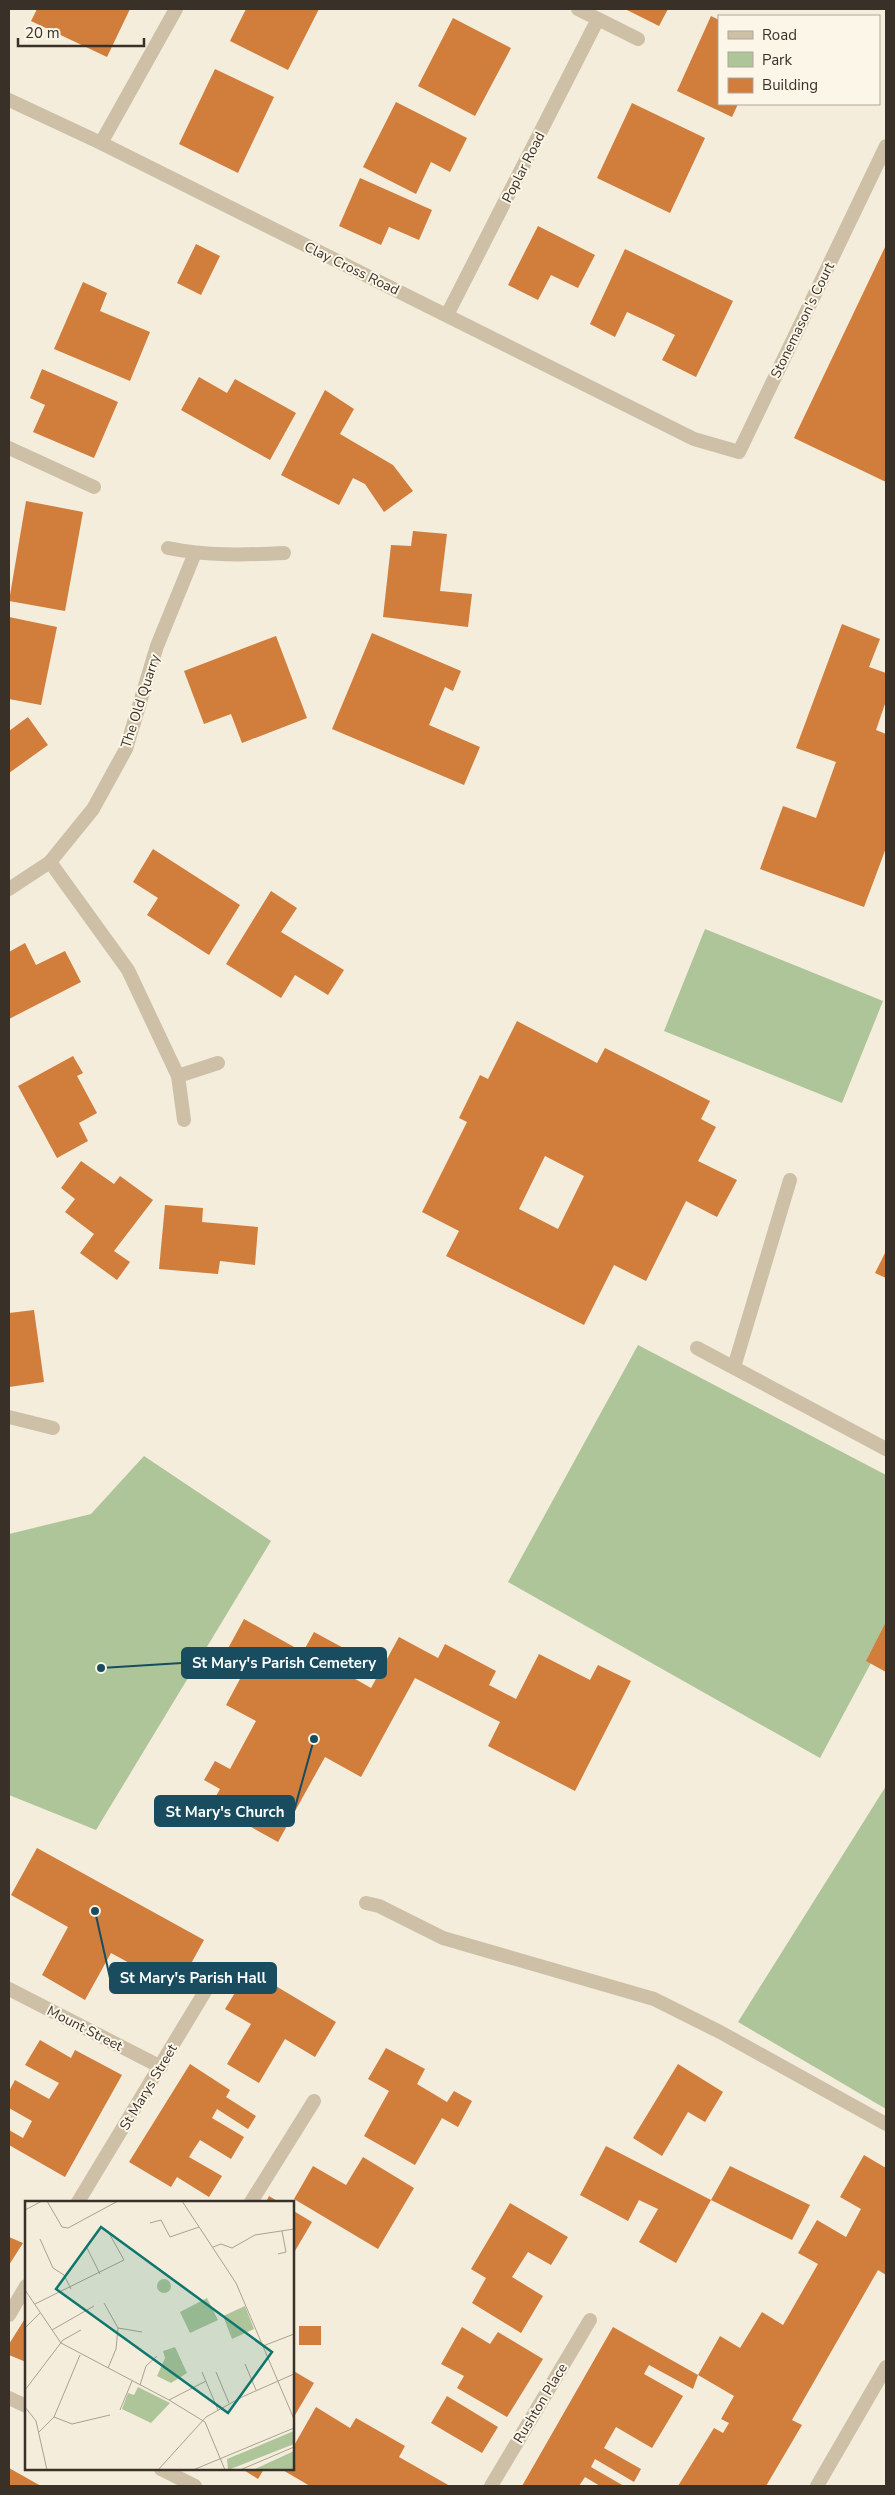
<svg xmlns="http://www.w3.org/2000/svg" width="895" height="2495" font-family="'Nunito Sans',sans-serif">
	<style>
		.green { fill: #aec599 }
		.building { fill: #d17d3c; fill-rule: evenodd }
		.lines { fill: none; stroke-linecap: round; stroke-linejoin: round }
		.service { stroke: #cec0a6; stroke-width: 14 }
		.minor { stroke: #cec0a6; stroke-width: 14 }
		.labels { text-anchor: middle; stroke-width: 4; stroke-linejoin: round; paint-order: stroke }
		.street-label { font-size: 14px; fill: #393027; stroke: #fbf6e8 }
		.inset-road { fill: none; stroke: #a9a193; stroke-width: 1 }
		.view { fill: #0f766e; fill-opacity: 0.15; stroke: #0f766e; stroke-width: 2.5 }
		.inset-edge { fill: none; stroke: #393027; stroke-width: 2.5 }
		.leader { fill: none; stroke: #194c5f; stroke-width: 2 }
		.callout-dot { fill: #194c5f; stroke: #fbf6e8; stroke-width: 2 }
		.callout { fill: #194c5f; stroke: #194c5f; stroke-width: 2 }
		.callout-label { font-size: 15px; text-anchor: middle; font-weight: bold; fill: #fff }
	</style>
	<rect width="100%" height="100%" fill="#f4eddb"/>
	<path class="green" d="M705,929l178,72 -41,102 -178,-72z
		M638,1345l248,130v160l-66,123 -312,-176z
		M144,1456l127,85 -175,289 -87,-35v-261l82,-20z
		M886,1786v323l-148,-87z"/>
	<path class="building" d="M37,9h93l-23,48 -76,-36z
		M246,9h73l-31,61 -58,-29z
		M625,9h43l-9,17z
		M711,16l8,4v84h19l-6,13 -55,-26z
		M453,18l58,30 -36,68 -57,-30z
		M215,69l59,28 -36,76 -59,-29z
		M396,102l71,36 -17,34 -19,-10 -15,32 -53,-27z
		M632,103l73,35 -35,75 -73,-35z
		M360,178l72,32 -13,30 -30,-13 -8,18 -42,-19z
		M538,226l57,29 -17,33 -27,-13 -13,25 -30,-15z
		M196,244l24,12 -19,39 -24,-12z
		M886,245v237l-92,-44z
		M625,249l108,52 -37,76 -34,-17 13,-25 -18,-9 -30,-14 -12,25 -25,-13z
		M83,282l24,11 -7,18 50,21 -20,49 -76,-32z
		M42,369l76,33 -24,56 -61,-26 12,-27 -15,-7z
		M199,377l28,16 8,-14 61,34 -26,47 -89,-50z
		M325,390l29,19 -14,25 53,31 20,26 -29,21 -19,-28 -12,-6 -14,27 -58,-30z
		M26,501l57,11 -18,99 -56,-10z
		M413,531l34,3 -7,57 32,3 -4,33 -85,-10 8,-72 20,1z
		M9,617l48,10 -16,78 -32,-6z
		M842,624l38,15 -11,28 17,6v28l-10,29 10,4v114l-22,59 -104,-38 23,-63 33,12 20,-56 -40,-14z
		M372,633l89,38 -8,20 -8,-4 -16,38 51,22 -16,38 -132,-56z
		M276,636l31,82 -65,25 -11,-29 -27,10 -20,-53z
		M28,717l20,28 -39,28v-42z
		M153,849l87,56 -31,50 -62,-40 11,-17 -25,-16z
		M271,891l26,17 -16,24 63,38 -16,25 -33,-20 -14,23 -55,-34z
		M25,943l11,22 29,-14 16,31 -72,37v-67z
		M517,1021l80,42 8,-15 105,53 -9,18 15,8 -18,34 39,19 -20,37 -31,-16 -40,80 -32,-16 -30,60 -138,-69 13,-25 -37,-19 45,-90 -8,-4 21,-43 8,4zM545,1156l39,20 -26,53 -39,-20z
		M73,1056l10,17 -6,3 20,37 -18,10 9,18 -31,17 -39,-72z
		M81,1161l33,23 6,-8 33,24 -39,51 16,11 -13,18 -37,-27 14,-19 -29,-22 10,-13 -14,-11z
		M165,1205l38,3 -1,14 56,5 -3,38 -35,-4 -2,13 -59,-5z
		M886,1251v27l-11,-5z
		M34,1310l10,72 -35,5v-74z
		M244,1619l59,33 11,-20 46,25 -10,19 21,12 28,-51 39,21 7,-14 51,27 -7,14 27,14 23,-45 51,26 8,-15 33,16 -56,110 -87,-45 12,-24 -85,-44 -54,99 -36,-20 -47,85 -67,-37 9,-16 -16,-9 11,-19 15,8 26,-48 -30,-16 21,-39 -22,-12z
		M886,1622v50l-20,-11z
		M37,1848l167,92 -27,49 -66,-36 -26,47 -43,-25 26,-48 -57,-32z
		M249,1970l87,52 -21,35 -30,-18 -26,44 -32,-19 24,-40 -26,-15z
		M40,2040l31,18 4,-8 47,25 -57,102 -56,-32v-15l14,8 9,-17 -23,-13v-17l6,-11 34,19 10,-16 -34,-18z
		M386,2048l39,21 -8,15 30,18 7,-11 18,10 -14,26 -16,-9 -27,47 -51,-29 25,-45 -21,-12z
		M190,2064l40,26 -4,7 30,19 -8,13 -31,-20 -5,9 32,19 -13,22 -31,-19 -6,9 -5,8 33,19 -13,21 -32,-20 -6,10 -42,-25z
		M678,2064l45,28 -18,30 -17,-10 -26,44 -29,-18z
		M606,2146l105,54 -35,63 -37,-21 19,-33 -19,-9 -11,21 -48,-26z
		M864,2155l22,13v107l-8,-5 -86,150 10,5 -36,61h-88l36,-58 9,5 6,-10 -8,-4 13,-23 -36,-21 -5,14 -44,-24 -5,9 39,22 -31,52 -36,-21 -12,21 37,21 -7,13 -39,-23 -4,8 33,19h-24l-15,-9 -6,9h-57l91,-159 85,48 22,-39 20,12 22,-36 21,13 35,-61 -20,-11 19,-33 29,17 15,-28 -21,-12z
		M363,2157l51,31 -36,61 -84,-50 19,-33 33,19z
		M730,2166l80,39 -18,35 -81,-40z
		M269,2196l10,6h-13z
		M510,2203l58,34 -17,28 -23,-13 -16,25 31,19 -22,37 -49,-30 14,-25 -15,-9z
		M292,2210l20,12 -20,34z
		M9,2237l14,6 -14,22z
		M26,2317v45l-17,-7v-11z
		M299,2326h22v19h-22z
		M462,2327l28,17 8,-12 45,27 -36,58 -50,-29 7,-12 -23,-12z
		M292,2370l22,13 -22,37z
		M447,2396l51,31 -16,26 -51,-30z
		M316,2407l34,21 6,-10 49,28 -6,11 51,29h-140l-29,-17h11v-20z
		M9,2468l32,18h-32z
		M242,2469h22l-6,10z"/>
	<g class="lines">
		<path class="service" d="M697,1348l189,101
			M734,1367l56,-187
			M366,1903l13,3 64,32 211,61 66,33 166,92"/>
		<path class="minor" d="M578,9l60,30
			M9,100l92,43 593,296 45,13 147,-306
			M101,143l75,-134
			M447,315l151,-296
			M9,448l85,39
			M168,548c39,8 77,7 116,5
			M50,862l78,108 50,106 6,44
			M9,889l41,-27 43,-53 33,-60 31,-103 38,-93
			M178,1076l40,-13
			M9,1417l44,11
			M9,1989l152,78
			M78,2202l140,-232
			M251,2202l63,-101
			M9,2315l17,-29
			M9,2398l17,8
			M161,2469l34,17
			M491,2486l99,-166
			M817,2486l69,-119"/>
	</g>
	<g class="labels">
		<g class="street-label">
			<text transform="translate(523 167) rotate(-63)" y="5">Poplar Road</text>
			<text transform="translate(352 268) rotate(26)" y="5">Clay Cross Road</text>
			<text transform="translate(802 320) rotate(-64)" y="5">Stonemason's Court</text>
			<text transform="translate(140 701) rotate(-72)" y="5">The Old Quarry</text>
			<text transform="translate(85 2028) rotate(27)" y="5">Mount Street</text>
			<text transform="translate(148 2087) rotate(-59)" y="5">St Marys Street</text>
			<text transform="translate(540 2403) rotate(-59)" y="5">Rushton Place</text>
		</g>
	</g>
	<g transform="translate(25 2201)">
		<rect width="269" height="269" fill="#f4eddb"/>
		<path d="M132 85a7 7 0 1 1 14 0a7 7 0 1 1-14 0ZM182,97l11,22 -28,13 -10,-21zM220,105l9,23 -22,10 -9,-23zM150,146l12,26 -16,10 -14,-7 8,-18 -2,-7zM113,186l32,16 -19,20 -29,-14 6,-16 6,2zM269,230v13l-66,26 -1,-11zM269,250v19h-41z" fill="#aec599"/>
		<path class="inset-road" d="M22,0l15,26 6,1 50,-27M157,0l54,82 58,136M0,9l17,-9M125,22l11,-3 9,17 29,-10M15,38l13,29 11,7 7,14M188,46l8,-3 11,4 23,-13 39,-6M62,47l13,26M253,53l8,-2 -4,-21M0,89l36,53 108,57 36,22 20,48M79,102l14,25 -2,21 -8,19M10,103l89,-44 -15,-27M0,127l15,-15M93,127l24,4M27,129l42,-24M238,145l31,-12M220,163l11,26M177,171l16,38M191,171l13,31M115,184l6,-19 11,-10M0,189l38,-50 18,-10M144,199l37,-19M0,206l11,14 11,49M95,209l12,-29M29,216l18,7 38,-9M14,231l15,-15 26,-62M133,269l48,-53 36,-20 52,-23M168,269l101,-42M215,269l54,-23"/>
		<path class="view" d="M76,26l171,125 -44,61 -172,-124z"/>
		<rect width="269" height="269" class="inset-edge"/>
	</g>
	<path class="leader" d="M101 1668L182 1663M314 1739L294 1811M95 1911L110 1978"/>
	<g class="callout-dot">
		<circle cx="101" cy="1668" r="5"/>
		<circle cx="314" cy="1739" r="5"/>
		<circle cx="95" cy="1911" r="5"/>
	</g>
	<g class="callout">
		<rect x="182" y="1648" width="204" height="30" rx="5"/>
		<rect x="155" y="1796" width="139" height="30" rx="5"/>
		<rect x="110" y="1963" width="166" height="30" rx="5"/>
	</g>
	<g class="callout-label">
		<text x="284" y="1668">St Mary's Parish Cemetery</text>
		<text x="225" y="1817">St Mary's Church</text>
		<text x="193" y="1983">St Mary's Parish Hall</text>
	</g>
	<rect width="895" height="2495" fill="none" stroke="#393027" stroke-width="20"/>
	<rect x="718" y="15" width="162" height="90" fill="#fbf6e8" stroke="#ada79b"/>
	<rect x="728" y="31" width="25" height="8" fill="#cec0a6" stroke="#ada79b"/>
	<text x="762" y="40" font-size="15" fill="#393027">Road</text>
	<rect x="728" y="52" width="25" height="15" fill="#aec599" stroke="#ada79b"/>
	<text x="762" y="65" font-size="15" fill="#393027">Park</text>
	<rect x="728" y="78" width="25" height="15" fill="#d17d3c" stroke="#ada79b"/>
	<text x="762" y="90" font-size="15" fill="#393027">Building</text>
	<path d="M18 38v8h126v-8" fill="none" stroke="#393027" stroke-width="2.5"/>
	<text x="25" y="38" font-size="15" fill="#393027" stroke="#fbf6e8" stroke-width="4" paint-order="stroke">20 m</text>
</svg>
